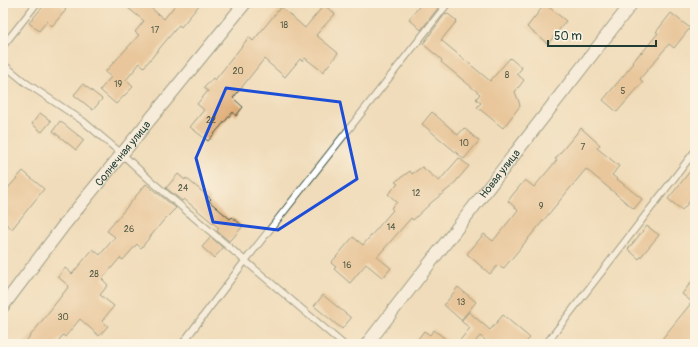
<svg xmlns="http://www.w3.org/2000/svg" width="698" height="347" font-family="Pangolin,sans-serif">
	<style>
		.building { fill: #dfab75 }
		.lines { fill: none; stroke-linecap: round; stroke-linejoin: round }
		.service-casing { stroke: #3e5548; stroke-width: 8 }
		.minor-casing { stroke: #3e5548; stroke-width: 14 }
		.service { stroke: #fff; stroke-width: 6 }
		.minor { stroke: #fff; stroke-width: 12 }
		.marked { fill: none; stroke: #1d4ed8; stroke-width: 3; stroke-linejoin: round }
		.labels { text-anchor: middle; stroke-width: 4; stroke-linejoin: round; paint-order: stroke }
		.number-label { font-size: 9px; fill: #4f5844 }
		.street-label { font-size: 11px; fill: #1f3d34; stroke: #fcf5e5 }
	</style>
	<rect width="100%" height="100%" fill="#fcf5e5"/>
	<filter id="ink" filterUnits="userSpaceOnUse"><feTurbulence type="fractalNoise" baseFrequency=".025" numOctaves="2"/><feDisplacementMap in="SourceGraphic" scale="8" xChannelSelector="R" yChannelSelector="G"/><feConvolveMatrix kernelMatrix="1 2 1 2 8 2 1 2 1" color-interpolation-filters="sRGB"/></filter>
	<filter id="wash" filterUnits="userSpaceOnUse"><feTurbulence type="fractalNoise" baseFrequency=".012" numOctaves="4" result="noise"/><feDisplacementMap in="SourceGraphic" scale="16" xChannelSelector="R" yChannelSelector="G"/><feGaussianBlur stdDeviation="0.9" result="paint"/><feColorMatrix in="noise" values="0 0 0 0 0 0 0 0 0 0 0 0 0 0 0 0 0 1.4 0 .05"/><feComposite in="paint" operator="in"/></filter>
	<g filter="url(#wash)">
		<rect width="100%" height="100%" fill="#f0dcba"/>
		<g id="blocks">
			<path class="building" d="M46,3h12l8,7 -14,16 -5,-5 -8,10 -10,-8z
				M122,3h23l19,16 13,-16h24l-20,24 -2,-2 -35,42 -4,-4 -14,17 7,7 -17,17 -16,-14 11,-13 -6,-5 34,-37 -4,-3 9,-11z
				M422,3h9l7,5 -17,22 -12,-11z
				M545,4l21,17 -18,23 -21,-17z
				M324,5l11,9 -19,21 22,18 -15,19 -18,-14 -3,3 -2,-2 -15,18 -21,-18 -30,38 -1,1 10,9 -7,9 -3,-4 -25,29 -18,-14 14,-17 -7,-6 11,-13 -4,-3 9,-10 2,2 34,-43 4,4 28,-34 24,21z
				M671,13l19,15 -16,20 -5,-4 -29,35 3,3 -26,30 -14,-12 31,-37 -1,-1 8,-10 1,1 16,-20 -2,-1z
				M445,14l1,1 2,-1 9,7 -16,19 49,41 20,-23 12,10 -5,6 7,6 -9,12 4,10 1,4 -17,22 -26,-21 4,-4 -5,-4 4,-5 -39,-32 1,-2 -19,-16z
				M83,84l19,15 -9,11 -19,-15z
				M432,112l26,23 6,-7 15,13 -15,18 -42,-35z
				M40,113l11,8 -9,11 -10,-8z
				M60,121l24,19 -8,10 -23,-19z
				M581,128l19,17 -3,3 22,18 -7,9 30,24 -8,10 -48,-40 -83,100 -5,-4 -8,9 -23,-20 17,-20 9,7 25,-31 -10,-9 6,-8 11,-13 9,7 23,-27 -2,-1z
				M459,158l10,8 -17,20 -20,16 -19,18 -2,-2 -34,39 14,11 -8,10 -17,-14 -16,19 -16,-14 2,-2 -5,-4 22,-26 10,8 30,-35 -2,-2 6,-6 -9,-8 10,-10 -3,-2 15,-11 2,3 10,-7 17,14z
				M695,165v40l-5,-4 -8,9 -14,-11z
				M23,171l21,18 -32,40 -9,-8v-27z
				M178,174l7,6 1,-2 25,21 -2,2 21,18 2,-2 11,9 -11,13v-1l-3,3 -12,-10 2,-3 -35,-29 -2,2 -16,-13z
				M146,184l30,24 -13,13 -22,27 -4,-4 -14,16 -3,-2 -18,21 6,6 -8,10 14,11 -12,15 6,5 -9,10 -19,-17 -15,18 -2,-2 -7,9h-32l45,-58 -11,-9 7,-9 7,6 21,-25 7,6 15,-18 -8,-6z
				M647,226l12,9 -20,24 -11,-10z
				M211,237l12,11 -9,10 -12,-11z
				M695,277v61l-5,6h-23l-5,-5 30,-37 -10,-8z
				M458,287l18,15 -15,18 -17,-15z
				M323,295l28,23 -9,11 -28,-23z
				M469,312l21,18 13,-15 27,23 -6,6h-34l-10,-8 -7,8h-16l13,-16 -9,-7z
				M434,330l18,14h-38l10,-13 6,4z"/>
		</g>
	</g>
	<g filter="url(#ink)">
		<use href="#blocks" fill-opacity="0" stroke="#3e5548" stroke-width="1"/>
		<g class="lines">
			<g class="service-casing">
				<path id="service" d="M3,46l34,-43
					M3,64l23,19 57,38 39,33 28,26 193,164
					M182,344l63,-83 203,-258
					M546,344l149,-193"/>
			</g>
			<g class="minor-casing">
				<g id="minor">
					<path id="s1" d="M3,306l61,-81 181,-222"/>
					<path id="s2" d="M367,344l265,-341"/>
				</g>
			</g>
			<use href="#service" class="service"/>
			<use href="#minor" class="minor"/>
		</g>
	</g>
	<path d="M0 0H698V347H0ZM226,88l114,14 17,77 -79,51 -65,-8 -17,-64z" fill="#f0dcba" fill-opacity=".55" fill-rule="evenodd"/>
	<path class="marked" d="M226,88l114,14 17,77 -79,51 -65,-8 -17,-64z"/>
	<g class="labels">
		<g class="number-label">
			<text x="284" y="28">18</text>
			<text x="155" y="33">17</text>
			<text x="238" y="74">20</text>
			<text x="507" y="78">8</text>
			<text x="118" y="87">19</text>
			<text x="623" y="94">5</text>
			<text x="211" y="123">22</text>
			<text x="464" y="146">10</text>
			<text x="583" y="150">7</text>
			<text x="183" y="191">24</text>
			<text x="416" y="196">12</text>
			<text x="541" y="209">9</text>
			<text x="391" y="230">14</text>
			<text x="129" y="232">26</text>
			<text x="347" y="268">16</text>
			<text x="94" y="277">28</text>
			<text x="461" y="305">13</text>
			<text x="63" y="320">30</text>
		</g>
		<g class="street-label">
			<text dy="4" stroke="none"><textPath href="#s1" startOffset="194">Солнечная улица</textPath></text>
			<text dy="4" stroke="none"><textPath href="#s2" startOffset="216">Новая улица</textPath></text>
		</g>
	</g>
	<rect width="698" height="347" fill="none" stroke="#fcf5e5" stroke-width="16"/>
	<path d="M548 40v6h108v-6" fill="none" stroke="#1f3d34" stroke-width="2"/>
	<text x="554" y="40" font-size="12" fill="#1f3d34" stroke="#fcf5e5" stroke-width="3" paint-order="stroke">50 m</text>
</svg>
